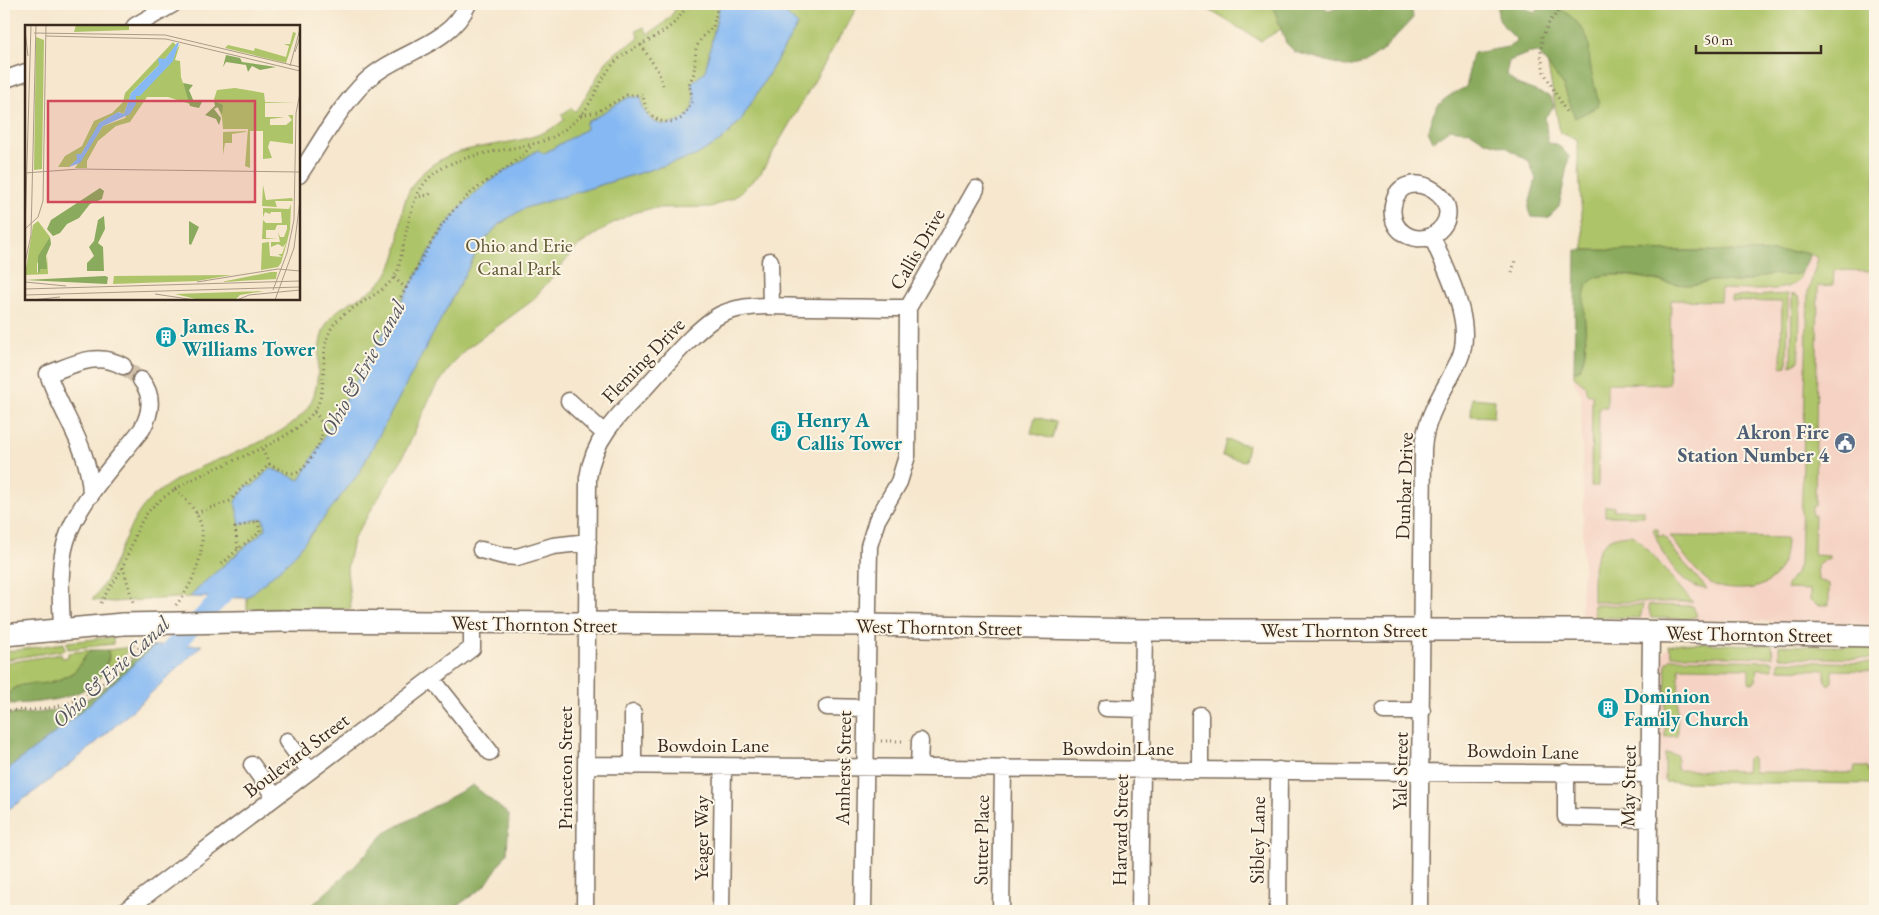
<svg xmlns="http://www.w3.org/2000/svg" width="1879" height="915" font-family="'EB Garamond',serif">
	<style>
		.built { fill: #f5d2c3 }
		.green { fill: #aec469; stroke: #747744 }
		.forest { fill: #8aaa5d; stroke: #626a3e }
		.water { fill: #86b9f3; stroke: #607288 }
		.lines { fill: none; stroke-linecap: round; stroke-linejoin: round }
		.canal { stroke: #86b9f3; stroke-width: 18 }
		.minor-tunnel { stroke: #d1c1ab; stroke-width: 16; stroke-dasharray: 16 8; stroke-linecap: butt }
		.minor-casing { stroke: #7c6c5c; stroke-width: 19 }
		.major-casing { stroke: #7c6c5c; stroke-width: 24 }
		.path { stroke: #7c6c5c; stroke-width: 3; stroke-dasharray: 1 4; stroke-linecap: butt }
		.minor { stroke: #fff; stroke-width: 16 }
		.major { stroke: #fff; stroke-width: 21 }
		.major-bridge-casing { stroke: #7c6c5c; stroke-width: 24; stroke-linecap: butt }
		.major-bridge { stroke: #fff; stroke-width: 21 }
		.labels { text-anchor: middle; stroke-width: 4; stroke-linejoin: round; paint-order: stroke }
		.park-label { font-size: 20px; fill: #5e5834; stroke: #fcf5e5 }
		.street-label { font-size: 20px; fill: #3b2a1e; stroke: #fcf5e5 }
		.culture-label { font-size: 20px; font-weight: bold; fill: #0d838f; stroke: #fcf5e5; text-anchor: start }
		.service-label { font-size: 20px; font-weight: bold; fill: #4e5e75; stroke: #fcf5e5; text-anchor: end }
		.water-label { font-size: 21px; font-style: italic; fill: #52555e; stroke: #fcf5e5 }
		.inset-road { fill: none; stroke: #ab9b88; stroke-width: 1 }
		.view { fill: #d1495b; fill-opacity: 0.15; stroke: #d1495b; stroke-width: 2.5 }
		.inset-edge { fill: none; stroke: #3b2a1e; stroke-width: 2.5 }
	</style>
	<rect width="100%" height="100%" fill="#fcf5e5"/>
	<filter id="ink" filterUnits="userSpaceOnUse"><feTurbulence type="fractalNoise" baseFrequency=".02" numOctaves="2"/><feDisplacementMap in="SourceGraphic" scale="10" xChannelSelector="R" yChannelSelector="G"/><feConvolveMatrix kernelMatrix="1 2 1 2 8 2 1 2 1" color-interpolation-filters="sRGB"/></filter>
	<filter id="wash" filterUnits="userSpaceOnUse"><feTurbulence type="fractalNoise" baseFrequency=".0096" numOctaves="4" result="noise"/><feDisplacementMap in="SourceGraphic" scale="20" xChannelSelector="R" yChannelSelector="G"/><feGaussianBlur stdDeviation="1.12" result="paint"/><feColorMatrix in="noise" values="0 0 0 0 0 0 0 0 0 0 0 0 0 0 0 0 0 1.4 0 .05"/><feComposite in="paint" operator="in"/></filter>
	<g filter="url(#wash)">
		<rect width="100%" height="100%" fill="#f6e7ce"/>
		<path class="built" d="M1576,250l230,2 69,14v358l-295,-7 3,-49v-67l-2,-107 -7,-11z
			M1678,643l197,4v137l-217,-2 2,-119 5,-13z"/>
		<path class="green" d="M678,4h42l-15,69 -12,12c13,42 -47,58 -53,12l-54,25 1,7 -44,25 -5,-4c-42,27 -74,46 -101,89l-137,242 -30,-13 -17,18 13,43 -48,41 -28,27 -77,5 -21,-2c30,-34 31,-84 69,-110 11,-8 23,-15 35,-21 32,-15 92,-32 112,-62 16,-24 5,-54 17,-80 12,-27 48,-29 62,-53 23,-36 1,-73 41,-106 39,-32 99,-15 137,-49l-4,-4 10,-7 4,3 5,-5 26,-44 12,-11 20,-12 1,-2 -3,-6 8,-4 4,7c12,-7 24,-16 30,-30z
			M775,4h84l-98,169 -15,14 -11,10 -24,10 -58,1 -20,5 -22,11 -33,22 -46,55 -66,48 -12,13 -22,31 -30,66 -49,81 -6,29 4,40h-104v-11l45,-40 67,-85 118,-222c12,-20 28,-32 48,-43l170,-52 27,-16 19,-20 57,-95z
			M1199,4h77l10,22 -25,15z
			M1537,4h338v267l-41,-1 -1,15 -15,1 -3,220h-3v9h3l-1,40 16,1v3l-10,3 -3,4 1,14 11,4v21h-11l-8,-5v-10l-23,-1 -1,-2 10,-15 4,-10 8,-270 10,-34 -12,-6 -222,-2 -7,-111 -17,-6z
			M1802,271c-1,3 -2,8 -4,10 -12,13 -61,8 -77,8l-1,12 -49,-1 -2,84 -62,-1v24h-8l-1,79h-7l1,-92h-5l-2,-9 -11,-9v-5l5,-1c16,-29 -3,-69 8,-86 6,-8 18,-9 28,-9 20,0 40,6 60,9 12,1 23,0 34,-3 10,-2 20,1 30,1 11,-1 20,-6 30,-7 10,-2 25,2 33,-4z
			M1788,294l-1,72 -6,1 1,-65 -51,-1v-4z
			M1792,294l7,3 1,4 -1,60 -8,4z
			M1472,398l23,2 -1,17 -23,-1z
			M1035,417l21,5 -4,17 -21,-6z
			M1226,440l22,5 -3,16 -23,-5z
			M1605,506h9v4h30v6h-39z
			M1653,529h5v7h6l15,21 28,32c-27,-1 -46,-37 -54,-60z
			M1631,535c12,4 49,55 62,67h-100c0,-32 -3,-67 38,-67z
			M1670,536l116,2c0,31 -13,53 -50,51 -8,0 -18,-1 -25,-6 -17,-11 -29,-32 -41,-47z
			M1593,605h50l-3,13 -45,-1z
			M1648,605l45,1 4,10 -9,3 -37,-1z
			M113,637v7l-45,5 -1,-7z
			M64,643l1,7 -61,10v-8z
			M1680,643l92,2 1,12 -101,-2 -3,-9z
			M1779,645l96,2v12l-96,-2z
			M133,647l-31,28 7,-16 -2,-9z
			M91,650l-16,21 -12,7 -20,6 -20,1 -11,18 2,1h-10v-41l57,-9 1,4 6,-1v-4z
			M1672,658l101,3v8h-16l-1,12 -4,2 -3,-1v-14l-70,-1 -2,69 -12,1 1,-72 2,-4z
			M1779,661l96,2v8l-43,-1v12l-4,3 -3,-4v-11l-46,-1z
			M1665,753l12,2v15l69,1 1,-12 3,-2 3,2 1,13 99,1 2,-6h11l3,6 6,1v10l-210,-2z"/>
		<path class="forest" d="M1272,4h51l5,7 23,-7 19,7 5,-7h36l2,14 -32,34 -16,11 -17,4 -53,-15 -9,-9z
			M1499,4h19l17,9 10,-9c15,0 39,21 43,36 2,7 1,16 2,23 2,15 7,28 9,43l-24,12 -12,-33 -24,-32h-10l-20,8 -3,13 11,10 34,13 3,10 -9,10 3,26 9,1 12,12 -10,51 -11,11 -17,-1 -3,-8 8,-30 -7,-18 -23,-14 -21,-6 -14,-9 -21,-3 -17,12 -5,-11c7,-27 14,-31 38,-43 4,-12 1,-24 8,-34l34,-6 10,-6c-10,-11 -25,-21 -19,-37z
			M1576,250l230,2 4,2c-3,6 -5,16 -11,19 -9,5 -21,0 -31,2 -10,1 -19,6 -29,7 -9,0 -18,-2 -27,-1 -7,0 -14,4 -22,4 -24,1 -81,-22 -100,-3 -15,15 5,61 -11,88l-5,1z
			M154,646l-86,77 -64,49v-58c39,0 73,-2 104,-30 15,-12 27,-36 46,-38z
			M91,650h16c4,5 1,8 -1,14 -2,4 -1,7 -4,11 -22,25 -57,27 -88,29l-4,-3 -1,-8c9,-13 30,-7 44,-11 9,-3 21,-8 26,-16 4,-6 7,-12 12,-16z
			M473,785l36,30 -2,38 -22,33 -35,25h-144l49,-45 30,-33z"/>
		<path class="water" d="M720,4h55l23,21 -57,95 -19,20 -27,16 -170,52 -25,15 -19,21 -122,229 -67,85 -45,40 -57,-1 11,-12 65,-56 -3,-11 -23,6 -5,-22 13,-17 5,1 17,-18 30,12 137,-241c30,-47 56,-60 101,-89l5,4 43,-25v-6l43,-26h12c3,48 70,27 50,-14l14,-11z
			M202,645c-63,59 -124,120 -198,167v-40l64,-49 86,-77z"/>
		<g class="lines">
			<path class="canal" d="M157,663l80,-82"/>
		</g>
	</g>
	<g filter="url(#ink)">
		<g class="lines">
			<path class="minor-tunnel" d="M123,366l18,14"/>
			<g class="minor-casing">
				<path id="minor" d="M135,26l38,-22
					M9,78l17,-6
					M299,175c21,-31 40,-68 67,-94 32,-30 83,-34 102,-77
					M770,261l1,45
					M569,401l35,32
					M91,495c-1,-48 -28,-77 -43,-121 26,-10 49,-23 75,-8
					M481,550l23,6 13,1 36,-11 35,-4
					M62,629c-1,-28 -4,-61 4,-88 12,-40 51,-80 76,-112 9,-16 12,-33 -1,-49
					M432,679l58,73
					M827,707l38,1
					M1106,708l37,1
					M1384,711h38
					M633,713v53
					M287,741l23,30
					M252,765l23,32
					M586,765l1064,9
					M919,767l1,-26
					M1200,769v-54
					M1566,772v45l84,2
					M125,911l347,-263v-25
					M585,911l3,-433c5,-38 29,-62 55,-88 19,-20 55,-65 79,-76 26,-12 59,-7 87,-7 33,0 66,1 99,1
					M721,911l2,-145
					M863,911l6,-365 8,-26 22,-38 8,-26 1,-148 68,-119
					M1001,911l2,-143
					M1140,911l4,-281
					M1278,911l1,-141
					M1419,911l4,-462c2,-34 22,-59 36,-89 17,-37 -13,-89 -27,-124 48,-32 -30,-79 -39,-31 -4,25 18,39 39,31
					M1648,911l3,-279"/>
			</g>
			<g class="major-casing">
				<path id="major" d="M282,621l584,4 278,5h442l289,6
					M4,635l119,-11"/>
			</g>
			<path class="path" d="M1565,4l-15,17 -8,16 -1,18 3,17 22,40
				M641,45l17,26 6,17
				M581,115l16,-3 30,-17h16c2,21 19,34 39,23l11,-17 -4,-17 5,-11 2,-25 6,-11 11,-10 5,-23
				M415,197l14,-2 3,-3
				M1512,272l3,-11
				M394,278l12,10 -9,15
				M406,288c17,-29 32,-64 57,-88 21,-20 50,-32 69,-55
				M269,464c8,4 18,10 26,9 10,0 27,-31 27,-40 1,-9 -2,-15 -8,-21
				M196,513l34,-12 17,-19 14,-9 8,-9 -8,-17
				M258,521l2,11 -22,17 -3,-21z
				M222,564l16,-15
				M123,567l10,35
				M101,603c6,-13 16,-24 22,-37 17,-38 14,-53 53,-77
				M176,605c18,-20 36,-66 20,-92 -5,-9 -13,-16 -20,-24 36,-25 126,-47 142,-85 11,-25 -1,-59 17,-81 18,-21 51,-27 63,-53 18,-81 13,-104 104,-120 20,-4 41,-6 58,-17 11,-8 22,-17 29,-29 10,-16 16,-35 32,-47 23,-17 54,-24 66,-53
				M4,710c73,3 93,-17 140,-68
				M881,741h21"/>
			<use href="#minor" class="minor"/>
			<use href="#major" class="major"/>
			<g class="major-bridge-casing">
				<path id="major-bridge" d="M123,624l159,-3"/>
			</g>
			<use href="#major-bridge" class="major-bridge"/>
		</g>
	</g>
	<defs>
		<g id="building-disc" transform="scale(1.125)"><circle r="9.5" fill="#0f9aa8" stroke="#fcf5e5"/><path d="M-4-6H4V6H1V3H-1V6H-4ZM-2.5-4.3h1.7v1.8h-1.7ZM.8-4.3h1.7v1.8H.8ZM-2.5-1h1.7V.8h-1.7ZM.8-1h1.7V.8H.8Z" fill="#fff"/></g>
		<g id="civic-disc" transform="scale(1.125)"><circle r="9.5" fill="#5c6f8a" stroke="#fcf5e5"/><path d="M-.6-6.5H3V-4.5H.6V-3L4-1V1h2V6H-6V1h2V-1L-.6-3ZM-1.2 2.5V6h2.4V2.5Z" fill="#fff"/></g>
	</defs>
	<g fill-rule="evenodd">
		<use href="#building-disc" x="166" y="337"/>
		<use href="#building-disc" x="781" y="431"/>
		<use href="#civic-disc" x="1845" y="443"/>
		<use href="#building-disc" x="1608" y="708"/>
	</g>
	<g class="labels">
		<g class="park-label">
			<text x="519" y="252">Ohio and Erie<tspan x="519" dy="23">Canal Park</tspan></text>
		</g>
		<g class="street-label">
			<text transform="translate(917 249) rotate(-60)" y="7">Callis Drive</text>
			<text transform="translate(643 360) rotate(-46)" y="7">Fleming Drive</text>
			<text transform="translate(1404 486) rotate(-88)" y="7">Dunbar Drive</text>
			<text transform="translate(534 624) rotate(1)" y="7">West Thornton Street</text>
			<text transform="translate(939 627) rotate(1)" y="7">West Thornton Street</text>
			<text x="1344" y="637">West Thornton Street</text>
			<text transform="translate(1749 634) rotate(1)" y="7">West Thornton Street</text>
			<text x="713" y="752">Bowdoin Lane</text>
			<text x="1118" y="755">Bowdoin Lane</text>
			<text transform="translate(1523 751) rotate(1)" y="7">Bowdoin Lane</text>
			<text transform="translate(296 755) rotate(-37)" y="7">Boulevard Street</text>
			<text transform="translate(565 768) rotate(-90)" y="7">Princeton Street</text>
			<text transform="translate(843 768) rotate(-89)" y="7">Amherst Street</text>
			<text transform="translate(1400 771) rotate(-89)" y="7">Yale Street</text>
			<text transform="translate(1628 786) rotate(-89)" y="7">May Street</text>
			<text transform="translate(1120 830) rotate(-89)" y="7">Harvard Street</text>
			<text transform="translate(701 838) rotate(-90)" y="7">Yeager Way</text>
			<text transform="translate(981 840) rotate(-89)" y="7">Sutter Place</text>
			<text transform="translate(1257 840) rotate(-89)" y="7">Sibley Lane</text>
		</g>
		<g class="culture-label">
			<text x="182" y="333">James R.<tspan x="182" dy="23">Williams Tower</tspan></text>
			<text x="797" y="427">Henry A<tspan x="797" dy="23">Callis Tower</tspan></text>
			<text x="1624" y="703">Dominion<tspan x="1624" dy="23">Family Church</tspan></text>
		</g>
		<g class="service-label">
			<text x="1829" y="439">Akron Fire<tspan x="1829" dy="23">Station Number 4</tspan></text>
		</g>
		<g class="water-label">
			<text transform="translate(363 368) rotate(-61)" y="7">Ohio &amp; Erie Canal</text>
			<text transform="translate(111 672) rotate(-43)" y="7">Ohio &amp; Erie Canal</text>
		</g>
	</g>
	<g transform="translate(25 25)">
		<rect width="275" height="275" fill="#f6e7ce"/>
		<path d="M51,0h53v5l-55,2zM268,7l3,1 -10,30 -61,-15 3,-3 26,6 1,-3 31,9 3,-11 -5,-2h6zM11,12l8,3 -2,129 -8,1zM148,17l3,3 -11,14 -34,34 -7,21 -5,-2 -18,10 -23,37 -9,8h-11l7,-11 17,-10 12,-25 18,-8 11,-11 2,-9zM155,19l-5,16 5,1 1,16 9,27 -22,-7h-21l-17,25 -14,4 -18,15 -11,20v7h-12l28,-42 22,-8 11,-22 31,-29zM210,63l29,5 1,9 30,1h-30v14h20l-15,2v6h16l6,-5 -4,-5h5v29l-23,-3 -2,6 4,11 -9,1v-28h-13v37l-5,-2 3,-37h-25l-1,-12 -8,-18 3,-9zM222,106l-2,1 -13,2v9h-7l-2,12v-23zM238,160l3,15 26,-2 1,3h-18l2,6 -15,-1zM266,179l-1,25 -3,13 -6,21 -3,4 -81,14 -84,3 1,-8 117,-1 30,-5 1,-27 7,-1 1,14 12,1 -4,-3h4l4,-11 -3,4 -5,-3 -7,3v-5h9l-2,-10 2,5h4l3,-8v-4h-10l-2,5h-9v8l11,1h-15l1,-19 3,3h16l-1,-11h-10l-1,2 -5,-2 -2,5v-9l26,1zM13,196l12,16 -13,27v9l9,-8 1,-10 1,19 -23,1 8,-50zM246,247h6l-1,7 -55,3zM239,266l-24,4 -5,5h-35l-25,-6z" fill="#aec469"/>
		<path d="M201,30l14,3 2,4 34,5 -16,3 -8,-4 -4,6 -2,-7 -20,-3 -3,5zM158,58l10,2 -4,5 5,12 9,-2 -4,8 -9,-2zM189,76l9,4 -1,9 -4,-7 -4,2 7,9 -2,7 -3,-6 -11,-4 10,-9zM75,163l4,3 -2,8 -12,5 -11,14 -12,6 -7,9 -7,3 -6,-7 4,-9zM79,191l1,13 -7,14 5,4 1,24h-17v-8l7,-7 -5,-9 5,-6 4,-21zM164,196l10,6 -8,18 -2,-1zM25,212l1,7 -5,12 1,13h-6l-3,5v-18zM80,251l3,1 -1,7 -82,-4z" fill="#8aaa5d"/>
		<path d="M152,18h2l-6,18 -33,35h-4v8l-6,10 -27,12 -23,37 -11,4 8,-8 -1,-5h5l18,-31 19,-11 6,2 7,-21 28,-28 -1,-7 7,1z" fill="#86b9f3"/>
		<path class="inset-road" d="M0,5l3,26M9,8l131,2 135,32M21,11l120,3 134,32M270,27l5,-15M265,41l10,-37M275,86v80M0,148l54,-4 221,3M0,204l13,-12 5,-16 3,-176M0,207l6,-207M0,238l6,-28 5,-210M0,257l41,4M172,257l81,-13 22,2M0,264l275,-8M248,265l14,-37 7,-33 2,-107 4,-20M130,269l40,6M0,270l275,-8M7,275l28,-3M212,275l12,-5 51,-5M250,275l19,-52 6,-48"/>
		<path class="view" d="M23,76h207v101h-207z"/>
		<rect width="275" height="275" class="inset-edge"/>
	</g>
	<rect width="1879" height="915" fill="none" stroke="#fcf5e5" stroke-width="20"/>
	<path d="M1696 45v8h125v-8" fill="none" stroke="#3b2a1e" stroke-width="2.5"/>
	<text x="1704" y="45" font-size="15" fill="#3b2a1e" stroke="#fcf5e5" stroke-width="4" paint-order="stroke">50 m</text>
</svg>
